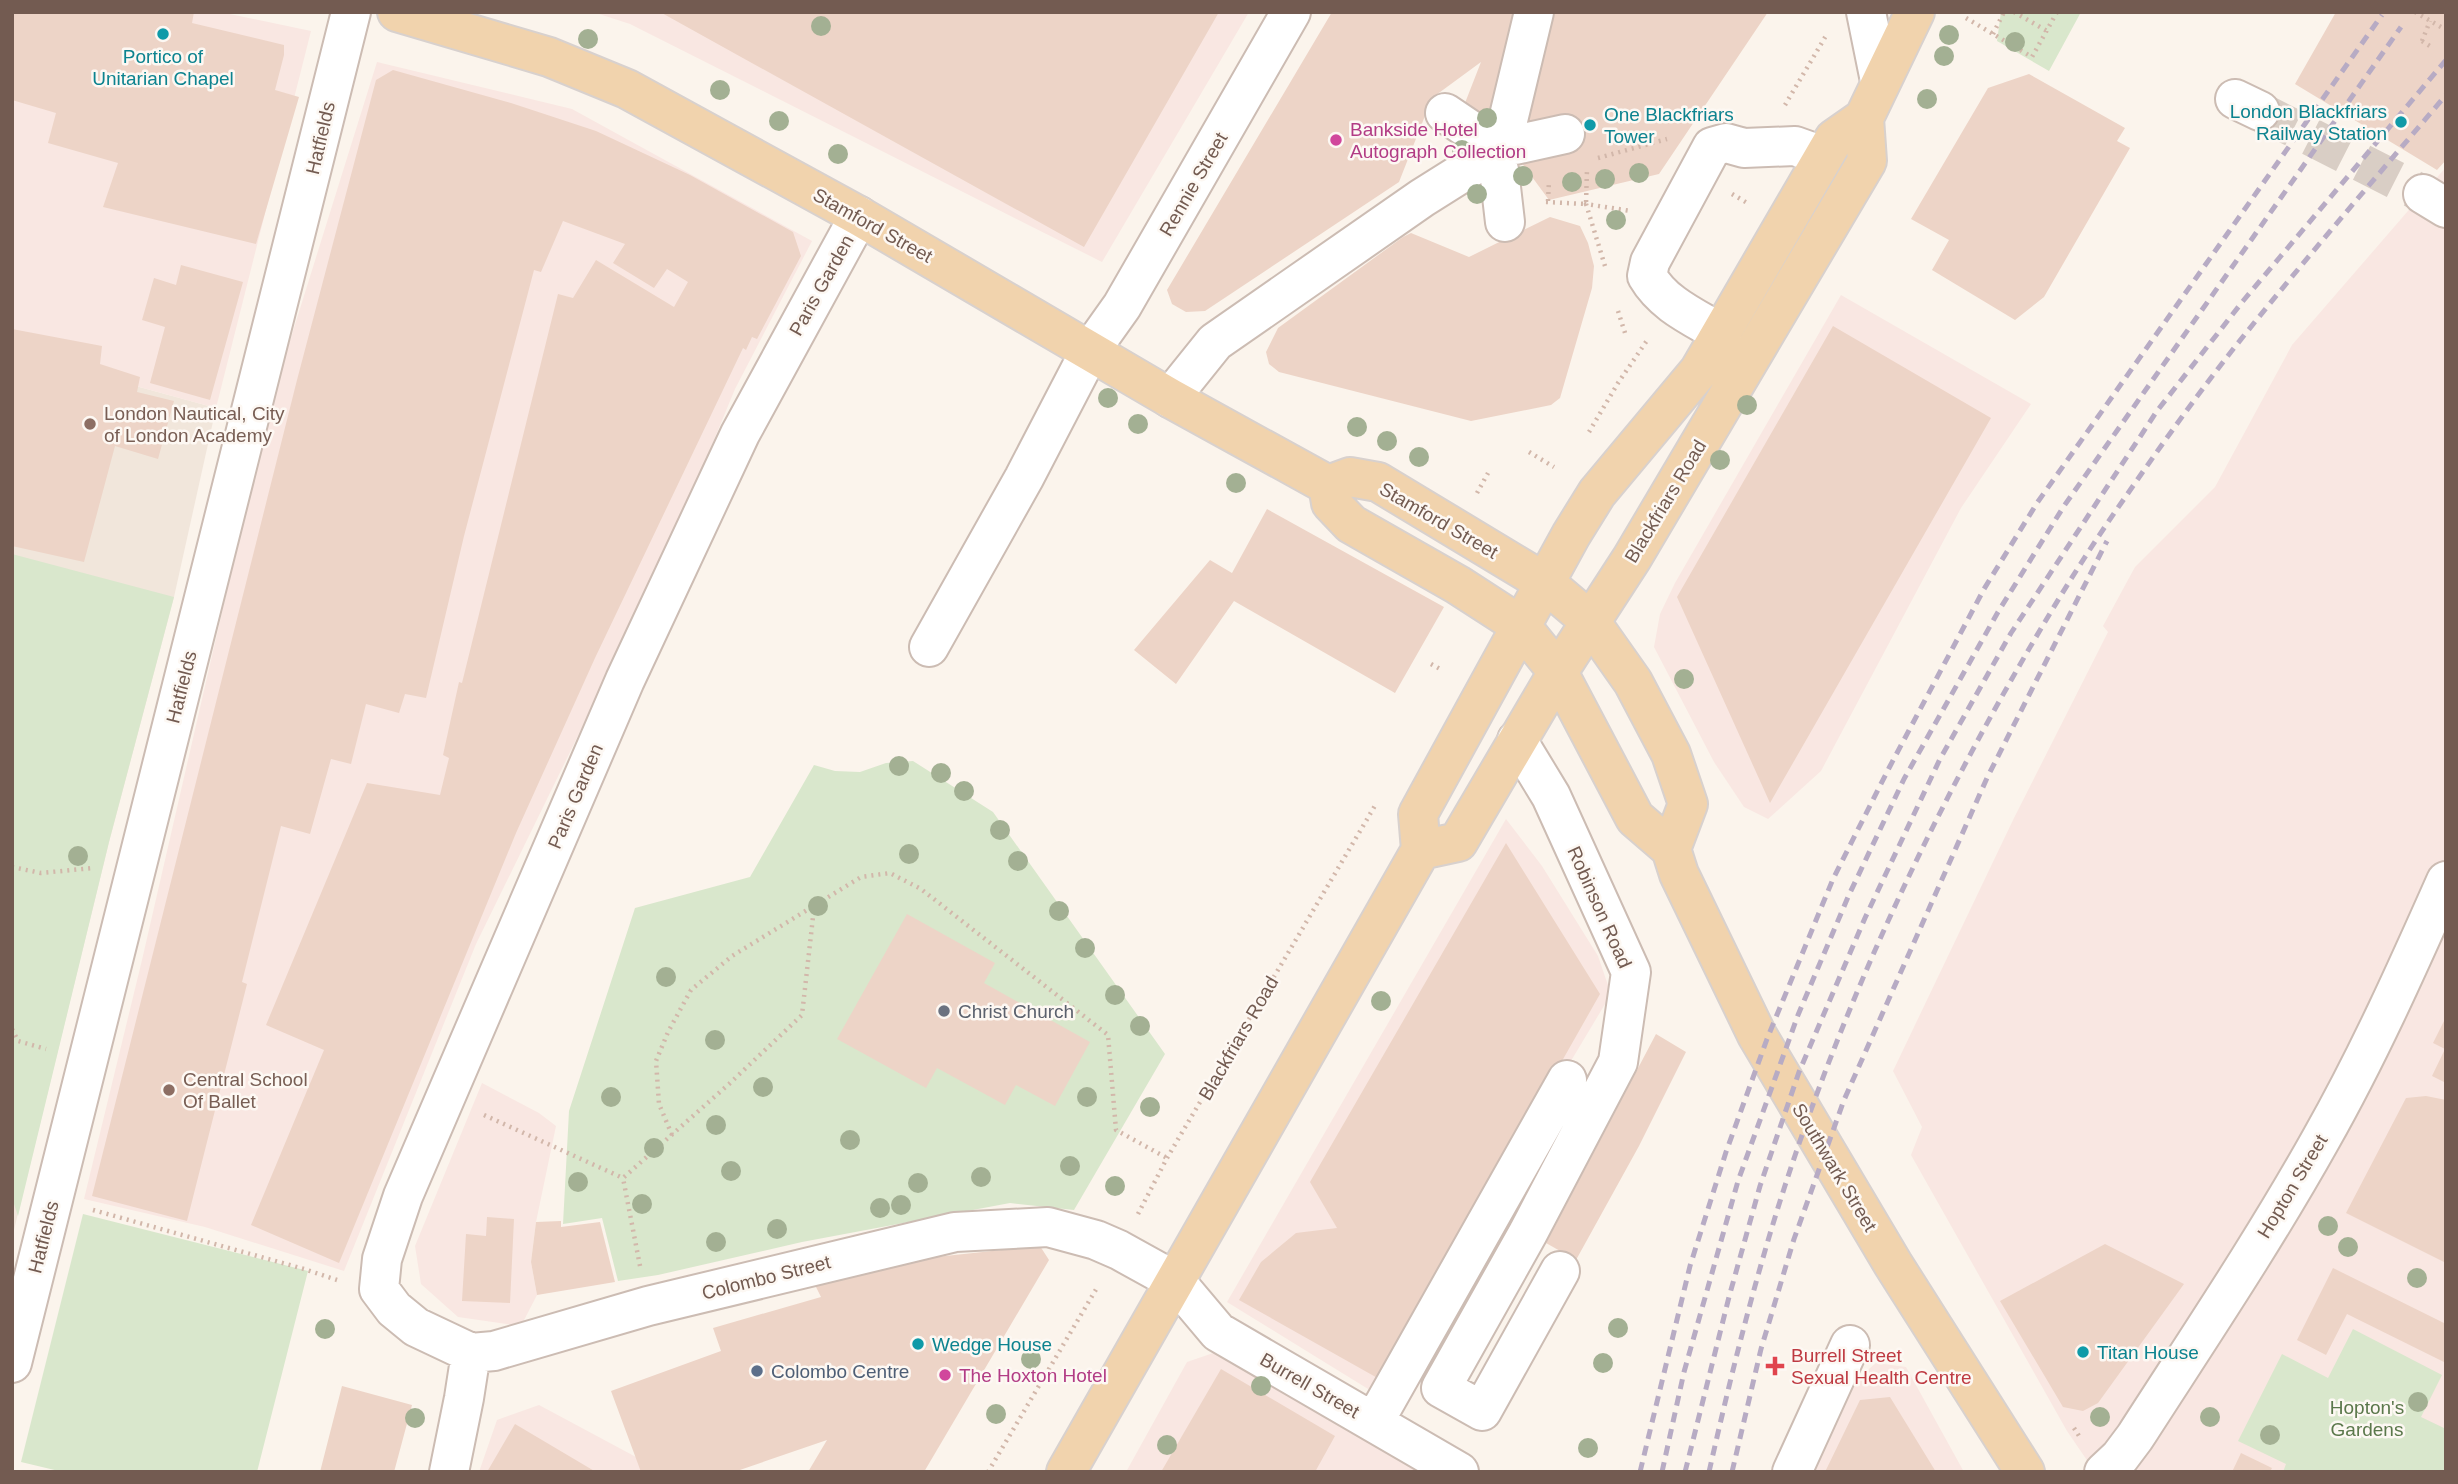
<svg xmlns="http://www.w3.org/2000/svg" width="2458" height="1484" font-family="Arial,sans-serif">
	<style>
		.residential { fill: #f1e6db }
		.commercial { fill: #f9e7e2 }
		.green { fill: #d9e7cc }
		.building { fill: #edd4c7 }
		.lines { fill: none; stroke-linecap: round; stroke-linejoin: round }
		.minor-tunnel { stroke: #d9cec5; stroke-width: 38; stroke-dasharray: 38 19; stroke-linecap: butt }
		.minor-casing { stroke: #ccbcb3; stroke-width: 42 }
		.major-casing { stroke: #d8d1ce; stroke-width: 42 }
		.path { stroke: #d2b7aa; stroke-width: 4.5; stroke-dasharray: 2 5; stroke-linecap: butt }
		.minor { stroke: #fff; stroke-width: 38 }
		.major { stroke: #f1d3ad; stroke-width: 38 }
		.rail { stroke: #b7abc4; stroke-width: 5; stroke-dasharray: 10 7; stroke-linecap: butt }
		.tree { fill: #a3b093 }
		.culture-dot { fill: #0f9aa8; stroke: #fdf8f3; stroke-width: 2.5 }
		.hotel-dot { fill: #d1479c; stroke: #fdf8f3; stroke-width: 2.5 }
		.education-dot { fill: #8d6e63; stroke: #fdf8f3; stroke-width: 2.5 }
		.worship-dot { fill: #6b7280; stroke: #fdf8f3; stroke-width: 2.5 }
		.health-dot { fill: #e0444e; stroke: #fdf8f3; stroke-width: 2.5 }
		.service-dot { fill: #5c6f8a; stroke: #fdf8f3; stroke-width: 2.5 }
		.labels { text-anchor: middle; stroke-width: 5; stroke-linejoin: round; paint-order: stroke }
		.culture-label { font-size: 19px; fill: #0d838f; stroke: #fdf8f3; text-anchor: start }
		.hotel-label { font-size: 19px; fill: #b23c85; stroke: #fdf8f3; text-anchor: start }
		.street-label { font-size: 19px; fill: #735b51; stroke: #fdf8f3 }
		.education-label { font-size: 19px; fill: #785e54; stroke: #fdf8f3; text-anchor: start }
		.worship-label { font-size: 19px; fill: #5b616d; stroke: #fdf8f3; text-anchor: start }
		.health-label { font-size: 19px; fill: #be3a42; stroke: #fdf8f3; text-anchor: start }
		.service-label { font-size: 19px; fill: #4e5e75; stroke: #fdf8f3; text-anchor: start }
		.park-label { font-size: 19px; fill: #5b784b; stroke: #fdf8f3 }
	</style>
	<rect width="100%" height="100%" fill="#fbf4ec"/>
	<path class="residential" d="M12,352l204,56 -42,189 -65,245 -97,396z"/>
	<path class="commercial" d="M12,12h208l91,19 -95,377 -204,-56z
		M593,12h656l-147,250 -472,-238z
		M377,62l195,47 240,132 -77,148 -69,167 -190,388 -132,327 -139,-44 -121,-28 58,-239 127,-552z
		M2446,167v1305h-351l-28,-41 -156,-276 11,-28 -29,-56 121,-253 94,-186 -5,-6 32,-59 80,-80 77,-142z
		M1841,295l190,109 -70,104 -140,263 -53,48 -24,-12 -30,-45 -60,-115 6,-33 15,-31z
		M1506,819l36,47 56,90 13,38 -238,398 -146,-90z
		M482,1083l57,30 17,13 -20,96 -5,40 6,33 -16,31 -63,-9 -37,-33 -6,-38z
		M1222,1350l204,122h-300l61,-110z
		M1876,1363l30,4 58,105h-158l39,-83z
		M539,1405l125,67h-185l18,-52z"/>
	<path class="green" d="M2001,12h80l-32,59 -52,-30z
		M12,554l162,43 -65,245 -91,374 -6,-18z
		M913,761l80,51 172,242 -91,156 -64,-7 -208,39 -144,33 -40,6 -16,-63 -39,6 6,-113 66,-203 115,-31 64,-112 21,6 25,1 26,-9z
		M83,1214l225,57 -51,201h-194l-42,-10z
		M2353,1329l89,46 -21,42 25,12v43h-163l3,-8 -48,-23 44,-87 46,24z"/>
	<path class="building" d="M12,12h182l-2,11 92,22v10l-9,35 24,7 -43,147 -153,-37 15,-44 -70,-20 8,-30 -44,-13z
		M660,12h559l-135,235z
		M1332,12h436l-109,162 -110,26 -39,-53 -45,-44 16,-41 -49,36 -33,84 -194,129 -19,1 -14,-8 -5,-14z
		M2336,12h110v148l-9,10 -142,-86z
		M393,70l118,33 85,28 94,44 103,57 8,24 -44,83 -5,-2 -6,13 -3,-2 -148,310 -79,175 -177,430 -88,-38 73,-175 -58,-25 101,-242 73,12 9,-37 -6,-3 16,-73 3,1 96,-389 15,4 23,-38 78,47 14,-25 -21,-13 -13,19 -41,-25 12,-19 -62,-23 -22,51 -7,-2 -70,266 -38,162 -21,-4 -6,19 -33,-9 -15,60 -20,-5 -21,75 -29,-8 -39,156 5,2 -60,237 -95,-25 205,-816 79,-300z
		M2029,74l96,54 -8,13 13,7 -86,149 -29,23 -83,-50 17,-30 -38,-21 77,-131z
		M1550,217l30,9 8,17 6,23 -2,22 -32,110 -9,7 -80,16 -192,-49 -10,-8 -3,-12 12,-24 125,-91 8,-4 58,24z
		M181,265l62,17 -33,118 -60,-17 15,-56 -23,-7 12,-42 22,7z
		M1833,326l158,92 -221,385 -93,-206z
		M12,329l90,17 -2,18 40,13 -3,15 37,9 -16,58 -43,-13 -31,116 -72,-16z
		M1267,509l177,98 -49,86 -161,-92 -58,83 -42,-34 76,-90 22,13z
		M1506,843l94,151 -219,386 -142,-80 22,-38 35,-29 41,-5 -27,-46z
		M907,914l88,49 -11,20 106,59 -35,64 -39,-21 -11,20 -68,-37 -11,20 -89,-49z
		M2446,1017v66l-14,-7 13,-27 -12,-6z
		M1656,1034l30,18 -47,94 -63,114 -30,-17z
		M2426,1096l20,4v163l-100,-50 60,-115z
		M487,1217l27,2 -4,84 -48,-2 4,-67 20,2z
		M561,1221v6l39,-5 15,60 -78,13 -6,-33 5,-40z
		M2105,1244l79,40 -86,119 -15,8 -20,-4 -63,-106z
		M1040,1246l9,14 -125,212h-116l19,-32 -93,32h-93l-30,-81 110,-40 -8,-23 108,-31 -7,-14 37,-17z
		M2333,1268l113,56v39l-99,-49 -21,41 -29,-15z
		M1221,1369l114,67 -20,36h-154z
		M342,1386l70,19 -18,67h-74z
		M1890,1397l46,75h-111l35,-72z
		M515,1424l81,48h-109z
		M2241,1453l31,15 -2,4h-38z"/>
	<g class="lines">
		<path class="minor-tunnel" d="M2260,111l163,83"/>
		<g class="minor-casing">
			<path id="minor" d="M1866,12l14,69
				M2235,99l25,12
				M1445,113l43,29
				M1504,137l30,-125
				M1515,145l50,-11
				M1499,170l6,52
				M2423,194l23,14
				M859,216l-119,218 -115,246 -222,516 -21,63 -3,30 15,20 22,18 55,26 23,-2 154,-45 307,-74 93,-5 48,13 23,10 56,31 43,51 241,140
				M1722,334c-28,-17 -58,-29 -75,-58l3,-14 62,-115 14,-4 18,5 51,-2 28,10
				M1170,398l45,-56 207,-144 62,-39
				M929,647l95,-169 66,-127 32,-45 169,-294
				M1517,740l34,56 80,176 -13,90 -90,171 -87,155 41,23 78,-140
				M12,1363c111,-451 228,-900 339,-1351
				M1374,1422l193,-342
				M449,1472l15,-74 7,-45
				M1792,1472l58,-127
				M2104,1472l16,-15 15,-20c63,-98 129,-196 186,-298 47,-83 86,-170 125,-258"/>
		</g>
		<g class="major-casing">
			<path id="major" d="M397,12l152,45 78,32 232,127 311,182 158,87 22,-8 28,5 166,100 46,39 43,61 38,72 17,50 -17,45
				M1328,485l3,18 20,21 107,61 62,40 38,47 77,146 36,31 8,25 78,161 136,229 132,208
				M1421,850l37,-8 100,-170 74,-114 235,-397 -3,-43 51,-106
				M1066,1472l355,-622 -3,-36 153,-279 26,-42 102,-122 135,-232 30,-21"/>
		</g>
		<path class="path" d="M2014,12l33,19
			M2415,12l31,18
			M1966,18l66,39 25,-45
			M1993,34l11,-22
			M2422,41l8,-20
			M2422,41l11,7
			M1785,105l42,-71
			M1598,158l69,-19
			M1732,194l17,10
			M1548,201l1,-20
			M1546,202l40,2 1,-35
			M1605,266l-19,-62 45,7
			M1618,311l8,25
			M1589,432l29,-49 30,-44
			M1529,452l25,15
			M1477,493l11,-20
			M1431,664l11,6
			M12,867l29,6 52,-5
			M12,1029l6,12 28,8
			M484,1115l139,63
			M672,1135l-13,-31 -3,-43 12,-29 23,-42 41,-34 129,-79 29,-4 31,16 187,146 8,95 51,28
			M93,1210l211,59 33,11
			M1138,1214l29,-56 209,-354
			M640,1266l-17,-88 106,-94 73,-69 12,-107
			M2074,1428l7,11
			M988,1472l110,-186"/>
		<use href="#minor" class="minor"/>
		<use href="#major" class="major"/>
		<path class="rail" d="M1640,1472l50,-206 36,-114 41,-113 66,-160 56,-111 95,-179 53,-86 345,-488
			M1662,1472l22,-100 54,-191 60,-166 50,-118 56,-118 94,-167 66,-106 337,-479
			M1685,1472l44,-175 31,-111 39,-114 66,-154 75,-159 71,-126 146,-222 86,-110 203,-241
			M1709,1472c21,-93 44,-186 73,-277 53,-166 125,-326 209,-479 39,-70 79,-139 124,-204 42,-61 85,-122 131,-179 65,-81 133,-159 200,-238
			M1732,1472l29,-123 33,-110 50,-139 143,-322 120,-237"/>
	</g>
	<g class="tree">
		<circle cx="821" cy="26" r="10"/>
		<circle cx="1949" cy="35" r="10"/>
		<circle cx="588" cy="39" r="10"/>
		<circle cx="2015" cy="42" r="10"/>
		<circle cx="1944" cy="56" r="10"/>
		<circle cx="720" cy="90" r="10"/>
		<circle cx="1927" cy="99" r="10"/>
		<circle cx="1487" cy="118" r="10"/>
		<circle cx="779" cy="121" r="10"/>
		<circle cx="1462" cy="150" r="10"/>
		<circle cx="838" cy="154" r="10"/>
		<circle cx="1639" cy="173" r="10"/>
		<circle cx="1523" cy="176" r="10"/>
		<circle cx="1605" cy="179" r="10"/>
		<circle cx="1572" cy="182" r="10"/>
		<circle cx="1477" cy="194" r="10"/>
		<circle cx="1616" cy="220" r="10"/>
		<circle cx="1108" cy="398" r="10"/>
		<circle cx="1747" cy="405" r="10"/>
		<circle cx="1138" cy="424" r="10"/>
		<circle cx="1357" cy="427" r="10"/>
		<circle cx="1387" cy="441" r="10"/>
		<circle cx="1419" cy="457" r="10"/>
		<circle cx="1720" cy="460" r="10"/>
		<circle cx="1236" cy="483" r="10"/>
		<circle cx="1684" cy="679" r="10"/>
		<circle cx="899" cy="766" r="10"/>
		<circle cx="941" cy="773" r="10"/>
		<circle cx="964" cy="791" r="10"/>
		<circle cx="1000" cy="830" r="10"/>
		<circle cx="909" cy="854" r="10"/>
		<circle cx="78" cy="856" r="10"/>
		<circle cx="1018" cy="861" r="10"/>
		<circle cx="818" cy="906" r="10"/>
		<circle cx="1059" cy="911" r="10"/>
		<circle cx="1085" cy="948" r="10"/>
		<circle cx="666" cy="977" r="10"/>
		<circle cx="1115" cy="995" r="10"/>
		<circle cx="1381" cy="1001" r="10"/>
		<circle cx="1140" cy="1026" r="10"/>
		<circle cx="715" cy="1040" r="10"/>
		<circle cx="763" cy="1087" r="10"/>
		<circle cx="611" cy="1097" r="10"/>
		<circle cx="1087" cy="1097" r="10"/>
		<circle cx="1150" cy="1107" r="10"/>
		<circle cx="716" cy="1125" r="10"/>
		<circle cx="850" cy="1140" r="10"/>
		<circle cx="654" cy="1148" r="10"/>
		<circle cx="1070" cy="1166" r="10"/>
		<circle cx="731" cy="1171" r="10"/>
		<circle cx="981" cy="1177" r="10"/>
		<circle cx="578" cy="1182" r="10"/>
		<circle cx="918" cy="1183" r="10"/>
		<circle cx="1115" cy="1186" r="10"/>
		<circle cx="642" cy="1204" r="10"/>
		<circle cx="901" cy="1205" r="10"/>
		<circle cx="880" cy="1208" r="10"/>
		<circle cx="2328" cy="1226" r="10"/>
		<circle cx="777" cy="1229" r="10"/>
		<circle cx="716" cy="1242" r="10"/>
		<circle cx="2348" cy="1247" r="10"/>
		<circle cx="2417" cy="1278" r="10"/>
		<circle cx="1618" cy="1328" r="10"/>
		<circle cx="325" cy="1329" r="10"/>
		<circle cx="1031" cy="1359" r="10"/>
		<circle cx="1603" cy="1363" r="10"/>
		<circle cx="1261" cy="1386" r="10"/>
		<circle cx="2418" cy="1402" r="10"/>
		<circle cx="996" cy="1414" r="10"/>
		<circle cx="2100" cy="1417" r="10"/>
		<circle cx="2210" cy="1417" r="10"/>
		<circle cx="415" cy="1418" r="10"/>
		<circle cx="2270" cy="1435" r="10"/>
		<circle cx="1167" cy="1445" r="10"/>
		<circle cx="1588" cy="1448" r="10"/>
	</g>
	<g class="culture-dot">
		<circle cx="163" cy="34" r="7"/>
		<circle cx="2401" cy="122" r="7"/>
		<circle cx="1590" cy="125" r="7"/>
		<circle cx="918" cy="1344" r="7"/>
		<circle cx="2083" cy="1352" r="7"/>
	</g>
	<g class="hotel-dot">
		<circle cx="1336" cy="140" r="7"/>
		<circle cx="945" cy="1375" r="7"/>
	</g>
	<g class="education-dot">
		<circle cx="90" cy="424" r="7"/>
		<circle cx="169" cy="1090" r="7"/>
	</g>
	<circle class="worship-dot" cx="944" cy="1011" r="7"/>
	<path class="health-dot" d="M1771.5 1355.5h7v7h7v7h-7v7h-7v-7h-7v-7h7z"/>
	<circle class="service-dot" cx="757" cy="1371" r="7"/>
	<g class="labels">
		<g class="culture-label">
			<text x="163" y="63" text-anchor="middle">Portico of<tspan x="163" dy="22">Unitarian Chapel</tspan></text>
			<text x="2387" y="118" text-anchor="end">London Blackfriars<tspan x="2387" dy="22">Railway Station</tspan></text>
			<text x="1604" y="121">One Blackfriars<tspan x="1604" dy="22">Tower</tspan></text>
			<text x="932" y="1351">Wedge House</text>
			<text x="2097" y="1359">Titan House</text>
		</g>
		<g class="hotel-label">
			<text x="1350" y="136">Bankside Hotel<tspan x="1350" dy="22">Autograph Collection</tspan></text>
			<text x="959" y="1382">The Hoxton Hotel</text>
		</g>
		<g class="street-label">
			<text transform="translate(320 138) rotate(-77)" y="7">Hatfields</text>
			<text transform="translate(1193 184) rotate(-60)" y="7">Rennie Street</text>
			<text transform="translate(873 225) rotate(29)" y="7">Stamford Street</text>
			<text transform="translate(821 285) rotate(-61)" y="7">Paris Garden</text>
			<text transform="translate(1665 501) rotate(-59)" y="7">Blackfriars Road</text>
			<text transform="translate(1439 520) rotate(30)" y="7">Stamford Street</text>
			<text transform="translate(181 687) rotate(-76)" y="7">Hatfields</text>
			<text transform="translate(575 796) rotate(-67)" y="7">Paris Garden</text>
			<text transform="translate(1600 907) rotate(66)" y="7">Robinson Road</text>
			<text transform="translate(1238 1038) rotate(-60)" y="7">Blackfriars Road</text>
			<text transform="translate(1835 1167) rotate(59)" y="7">Southwark Street</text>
			<text transform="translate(2292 1186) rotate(-59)" y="7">Hopton Street</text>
			<text transform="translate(43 1237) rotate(-76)" y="7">Hatfields</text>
			<text transform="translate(766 1277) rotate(-14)" y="7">Colombo Street</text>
			<text transform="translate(1310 1385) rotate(30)" y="7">Burrell Street</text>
		</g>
		<g class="education-label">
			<text x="104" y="420">London Nautical, City<tspan x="104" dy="22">of London Academy</tspan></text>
			<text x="183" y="1086">Central School<tspan x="183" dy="22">Of Ballet</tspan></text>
		</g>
		<g class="worship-label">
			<text x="958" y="1018">Christ Church</text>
		</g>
		<g class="health-label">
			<text x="1791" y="1362">Burrell Street<tspan x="1791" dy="22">Sexual Health Centre</tspan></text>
		</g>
		<g class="service-label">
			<text x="771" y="1378">Colombo Centre</text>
		</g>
		<g class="park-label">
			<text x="2367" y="1414">Hopton's<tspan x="2367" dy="22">Gardens</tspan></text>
		</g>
	</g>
	<rect width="2458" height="1484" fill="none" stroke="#735b51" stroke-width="28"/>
</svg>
